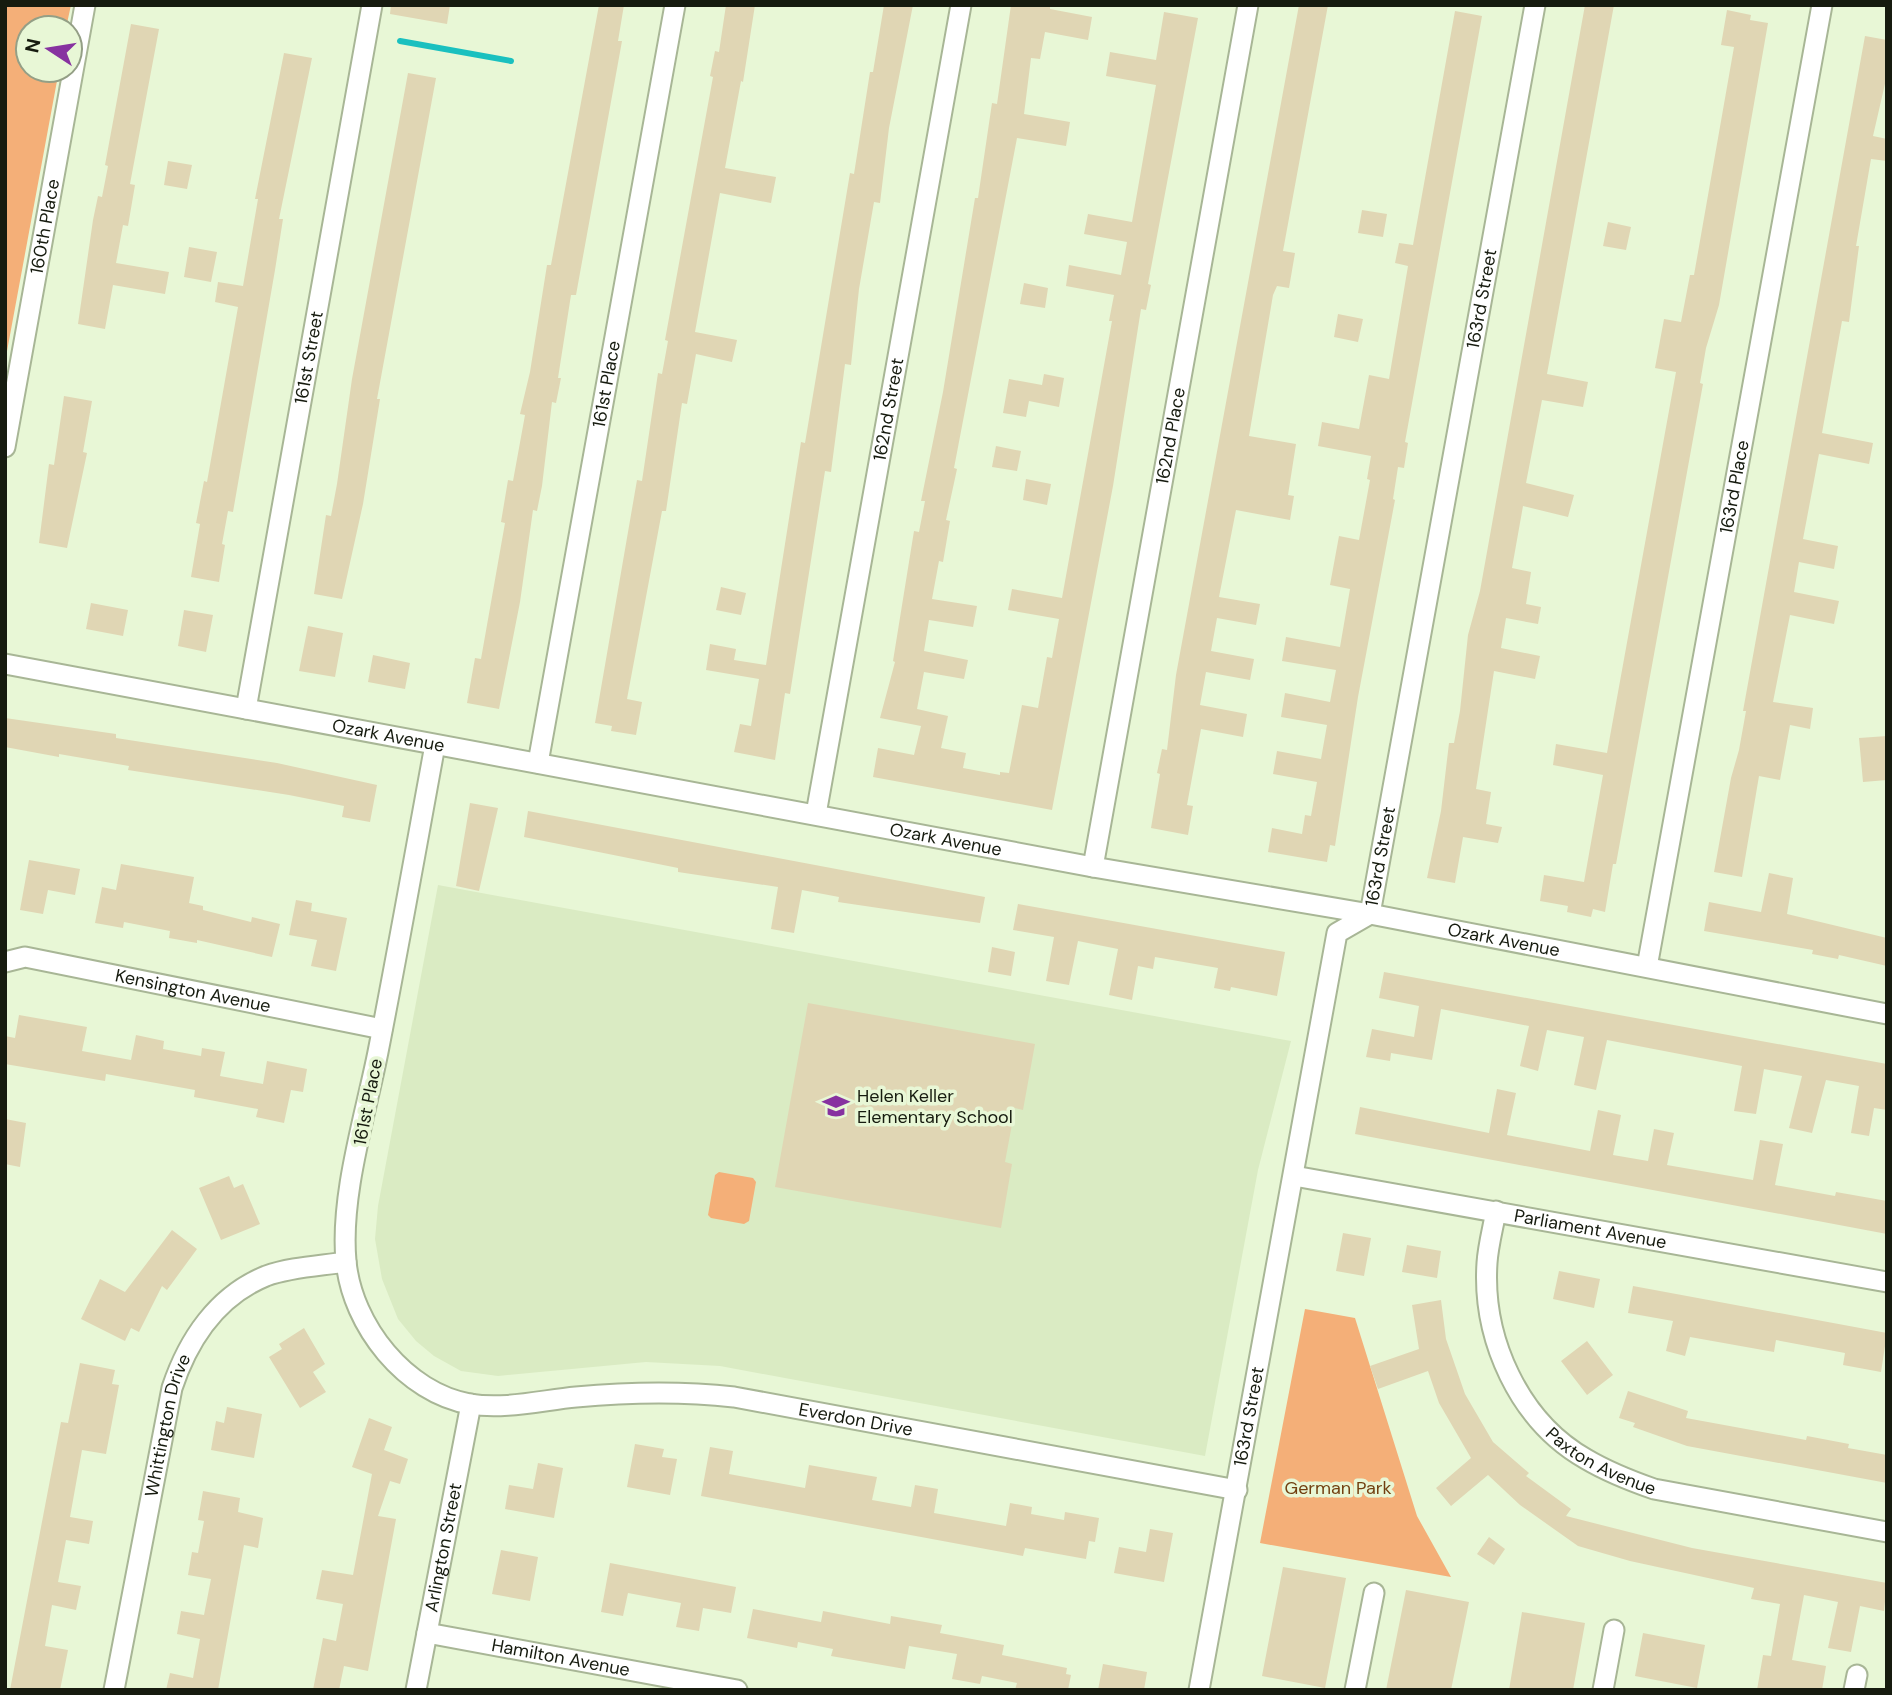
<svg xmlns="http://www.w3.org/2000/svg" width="1892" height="1695" font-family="'DM Sans',sans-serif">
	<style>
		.built { fill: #daebc3 }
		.green { fill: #f4af78 }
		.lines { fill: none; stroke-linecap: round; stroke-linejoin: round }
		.stream { stroke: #1ac0bf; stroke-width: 6 }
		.building { fill: #e0d6b4 }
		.street-casing { stroke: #a8b696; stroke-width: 23 }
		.street { stroke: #fff; stroke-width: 19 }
		.labels { text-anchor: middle; stroke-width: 7; stroke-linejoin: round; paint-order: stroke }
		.street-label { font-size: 18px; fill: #161b0f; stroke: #e8f7d6 }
		.poi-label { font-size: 18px; fill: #161b0f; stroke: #e8f7d6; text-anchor: start }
		.park-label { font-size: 18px; fill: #713f0f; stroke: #e8f7d6 }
	</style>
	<rect width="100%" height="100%" fill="#e8f7d6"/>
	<path class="built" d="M438,885l853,156 -33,129 -53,286 -485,-90 -74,-4 -148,14 -37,-5 -27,-15 -18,-15 -18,-22 -16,-40 -7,-40 3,-33z"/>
	<path class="green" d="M5,5h66l-5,23h-38v42h31l-54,292z
		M719,1172l34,6 3,4 -7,39 -5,3 -33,-6 -3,-3 7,-40z
		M1305,1309l50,9 62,198 34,61 -191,-34z"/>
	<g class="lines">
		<path class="stream" d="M400,41l111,20"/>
	</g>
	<path class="building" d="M391,5h59l-3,19 -57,-10z
		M599,5h25l-6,36h4l-46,254h-5l-13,83h3l-5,25 -4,-1 -10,84 -5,25 -4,-1 -13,92 -21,107 -32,-6 8,-45 6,1 24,-136 -4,-1 7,-42 5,1 12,-66 -5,-1 10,-42 17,-107h4z
		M726,5h29l-12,77 -2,-1 -16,87 51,9 -5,26 -51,-10 -25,139 42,8 -5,22 -36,-8 -9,50 -5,-1 -16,108h-4l-35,188 15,3 -6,33 -25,-4 1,-5 -17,-3 42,-243 5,1 16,-108 4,1 6,-33 -3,-1 48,-263 -3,-1 5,-25 4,1z
		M884,5h29l-24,123 -9,75 -6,-1 -15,87 -8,76 -6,-1 -14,108 -6,-1 -35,223 -5,-1 -10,67 -41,-8 6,-28 11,2 8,-47 -53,-9 4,-26 26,5 -2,11 32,5 35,-223 4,1 45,-270 4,1 16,-102h3z
		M1011,5h39v4l42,8 -4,23 -43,-8 -5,27 -9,-1 -7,56 46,8 -4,24 -49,-8 -63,330 3,1 -11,51 4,1 -7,41 -4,-1 -7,38 45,7 -4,21 -44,-7 -5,31 44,9 -4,19 -40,-7 -7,37 31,7 -7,32 25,5 -3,15 37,7v-3l9,1 13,-68 16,3 9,-51 5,1 7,-39 -51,-9 4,-21 50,9 50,-277h-3l5,-26 -48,-9 3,-21 52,10 6,-33 -43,-8 4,-20 44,8 24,-137 -50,-9 4,-24 46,8 8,-48 34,6 -50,266 3,1 -5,25 -5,-1 -28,177 -61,324 -179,-33 5,-29 36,7 7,-29 -41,-8 15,-56 -2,-1 21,-130 5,1 6,-31h-4l22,-109 32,-194h3l14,-95 5,1z
		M1299,5h29l-45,246 12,2 -6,35 -12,-2 -4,9 -24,141 47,8 -8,51 6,1 -4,24 -54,-10 -17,87 41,7 -4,21 -39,-7 -6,33 43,8 -4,21 -44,-8 -6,33 47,9 -4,23 -42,-8 -14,76 6,1 -5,29 -37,-7 9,-54 -3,-1 5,-24 5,1 9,-75z
		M1585,5h29l-67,369 41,8 -5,25 -41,-7 -16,83 48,12 -6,22 -45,-11 -11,62 19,4 -5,32 15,3 -3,17 -32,-6 -5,30 39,8 -5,23 -41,-8 -18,118 15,3 -5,32 16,3 -4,16 -35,-6 -8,46 -28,-5 14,-67 8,-68h5l6,-32 8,-76 12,-44z
		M1727,10l24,5 -1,5 18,3 -49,282 -13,43 -6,35 3,1 -87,480h-3l-8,48 -12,-3 -2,8 -24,-5 1,-6 -28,-5 4,-26 40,7 19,-107 -50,-10 3,-21 51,9 69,-381 -21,-4 9,-49 17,3 9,-47h4l40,-228 -13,-2z
		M1455,11l27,5 -77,426 3,1 -4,25 -6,-1 -5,32 2,1 -37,197 -23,149 -5,-1 -3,17 -59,-10 4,-24 30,6 3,-19 6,1 6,-34 -44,-8 4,-23 44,8 6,-34 -46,-8 4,-24 45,9 6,-32 -54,-9 4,-24 54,10 10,-58 -20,-4 9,-49 20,4 11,-60 -3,-1 4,-23 -53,-10 4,-24 37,7 10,-54 20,4 19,-113 -13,-3 4,-20 14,2z
		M131,24l28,5 -29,155 5,1 -7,41 -5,-1 -7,38 53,9 -4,22 -52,-9 -8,44 -27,-5 15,-104 5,-24 4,1 6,-31 -3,-1z
		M1865,36l22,4v35l-14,61 14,3v22l-16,-2 -15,87h3l-10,76 -7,-1 -20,112 51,10 -4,21 -50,-10 -16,85 35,7 -4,23 -35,-7 -5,30 45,9 -5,23 -44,-9 -17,87 40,6 -3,21 -20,-4 -10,55 -21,-4 -17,101 -28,-5 17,-94 8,-28 7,-39h-3z
		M284,53l28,5 -33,161h4l-8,51 -42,242 -5,-1 -6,33 3,1 -6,37 -28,-5 9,-53 -4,-1 8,-42 3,1 31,-175 -23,-5 3,-20 25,4 15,-87h-3z
		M408,73l28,5 -59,321h3l-17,105 -21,95 -28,-5 12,-79 5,1 6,-32 15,-105z
		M168,161l24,4 -5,24 -23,-4z
		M1362,210l25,4 -4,23 -25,-4z
		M1608,222l23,5 -5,23 -23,-4z
		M189,247l28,5 -6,30 -27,-5z
		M1024,283l24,5 -3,20 -25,-4z
		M1338,314l25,5 -5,23 -24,-5z
		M1044,374l20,4 -5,29 -30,-6 -3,16 -23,-4 6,-34 33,6z
		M64,396l28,5 -9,51 4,1 -20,95 -28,-5 10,-79 5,1z
		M996,446l25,5 -4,20 -25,-4z
		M1026,479l25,5 -4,21 -24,-5z
		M721,587l25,6 -5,22 -25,-5z
		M91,603l37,7 -5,26 -37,-7z
		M184,610l29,5 -7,37 -28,-6z
		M308,626l35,7 -8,44 -36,-6z
		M373,655l37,8 -5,26 -37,-7z
		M5,718l111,16v4l161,25 100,22 -7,37 -28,-5 2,-11 -55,-11 -161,-25 1,-4 -70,-12v3l-54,-10z
		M1887,736v44l-24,2 -4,-44z
		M470,803l28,5 -19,83 -23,-5z
		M528,811l457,86 -5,26 -142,-21 1,-5 -37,-7 -8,43 -23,-4 7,-42 -100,-15v-4l-154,-31z
		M29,860l51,9 -5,26 -27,-5 -5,24 -23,-4z
		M121,864l73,13 -5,26 14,3v4l48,12 1,-5 28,7 -8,33 -75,-17v3l-28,-5 1,-7 -46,-9 -1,6 -28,-5 7,-36 14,3z
		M1769,873l24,5 -6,36 100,24v28l-48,-11 -1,4 -26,-5 1,-4 -109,-19 5,-29 52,10z
		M296,900l16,3 -1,8 36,7 -11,53 -25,-5 6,-26 -28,-5z
		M1018,904l267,48 -8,44 -46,-9 -1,4 -16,-3 4,-20 -63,-11 -2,12 -15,-3 -6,34 -23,-5 9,-46 -40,-8 -9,44 -23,-4 8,-44 -41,-7z
		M992,947l23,5 -4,24 -23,-4z
		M1384,972l503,92v46l-13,-2 -5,28 -18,-3 8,-47 -33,-6 -14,53 -23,-5 13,-52 -38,-7 -8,45 -22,-3 8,-45 -135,-26 -11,50 -22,-5 10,-48 -37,-7 -9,41 -18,-5 9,-40 -88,-17 -9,51 -41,-7 -1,8 -24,-4 6,-28 42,8 5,-31 -40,-8z
		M808,1003l227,41 -12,66 -8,-2 -10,54 7,2 -11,64 -226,-41z
		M19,1015l68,12 -5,24 49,9 5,-25 28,6 -1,8 38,7 1,-8 23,4 -5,24 43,8 4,-23 40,8 -4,23 -12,-2 -7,33 -28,-6 2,-8 -64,-12 1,-7 -89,-16 -1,7 -100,-17v-28l10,2z
		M1497,1089l19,4 -9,42 83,16 8,-41 23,5 -8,40 35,6 6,-32 20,4 -7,32 86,15 7,-40 23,4 -8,41 60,11 1,-4 51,9v33l-532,-100 5,-27 129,26z
		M5,1119l21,4 -6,44 -15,-3z
		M229,1176l5,12 9,-4 17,40 -39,16 -22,-52z
		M172,1230l25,19 -30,41 -5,-4 -23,46 -8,-4 -6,13 -44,-22 19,-40 25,13z
		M1343,1233l28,5 -7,38 -28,-5z
		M1407,1245l34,6 -4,27 -35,-6z
		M1559,1271l41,8 -6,29 -41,-9z
		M1633,1286l254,47 -6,39 -38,-7 2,-12 -69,-13 -2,12 -84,-15 -5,19 -19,-5 7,-30 -45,-8z
		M1441,1300l5,39 19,55 28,48 36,31 -3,3 45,33 -5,7 126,32 195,35 -3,28 -24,-5 -9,46 -23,-4 10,-46 -34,-7 -12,65 34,6 -4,24h-65l6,-35 8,1 9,-52 -29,-5 3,-11 -124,-27 -52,-15 -58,-41 -32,-30 -37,31 -15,-18 35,-30 -32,-55 -11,-32 -50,18 -8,-23 49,-17 -7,-44z
		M304,1328l21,36 -12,8 13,20 -26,16 -31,-51 13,-8 -3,-5z
		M1587,1341l26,34 -26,20 -26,-34z
		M80,1363l35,7 -3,14 7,1 -13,69 -24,-4 -12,67 23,4 -4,23 -23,-4 -8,42 23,4 -5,24 -24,-5 -7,41 23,4 -8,40h-50l51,-268 7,1z
		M1628,1391l60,20 -2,7 120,22 1,-4 42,8 -1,4 39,7v28l-200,-37 -54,-19 2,-4 -16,-5z
		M227,1407l35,7 -8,44 -43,-8 5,-29 8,2z
		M369,1418l23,9 -8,23 24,9 -8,25 -10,-3 -12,35 18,3 -28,152 -24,-5 -5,24h-26l10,-52 13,3 7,-37 -27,-5 6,-29 31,5 19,-101 -20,-7z
		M635,1444l29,5 -2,8 15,2 -7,36 -43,-8z
		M710,1447l23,4 -4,23 76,14 4,-23 45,8 23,4 -5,23 39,7 4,-22 23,4 -4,24 72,13 4,-23 22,4 -1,7 33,6 1,-8 34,6 -4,24 -6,-1 -3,18 -61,-11 -2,8 -322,-60z
		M538,1463l25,5 -9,50 -49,-9 4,-24 24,4z
		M203,1491l37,7 -2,14 25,6 -5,30 -14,-3 -26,145h-52l4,-17 23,5 7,-39 -23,-5 4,-23 23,4 7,-36 -23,-4 4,-23 6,1 6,-32 -6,-1z
		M1150,1529l23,4 -9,49 -50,-9 5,-26 27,5z
		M1489,1537l16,12 -11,16 -17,-11z
		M501,1550l37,7 -8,44 -38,-7z
		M610,1563l126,24 -5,26 -28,-5 -4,23 -23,-4 5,-24 -53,-10 -5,23 -22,-4z
		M1283,1567l63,11 -21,110 -63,-12z
		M1406,1590l63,12 -18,88h-65z
		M753,1609l68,13 2,-11 67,13 1,-8 51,9 -2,8 64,12 -2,10 65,13 -1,6 5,1 -3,15h-53l2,-7 -35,-7 -2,8 -28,-5 5,-25 -48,-8 -4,23 -74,-13 2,-7 -35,-7 -1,6 -50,-10z
		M1522,1612l63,11 -12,67h-64z
		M1643,1633l62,12 -8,43 -62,-12z
		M1103,1664l44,8 -3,18h-46z"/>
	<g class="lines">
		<g class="street-casing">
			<g id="street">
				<path id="s1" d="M5,447l80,-442"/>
				<path id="s2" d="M5,664l1088,203 277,47 517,100"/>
				<path id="s3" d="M246,709l126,-704"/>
				<path id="s4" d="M435,745c-19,103 -37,205 -57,307 -13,65 -38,144 -32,209 6,65 60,132 124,143 34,6 73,-4 106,-7 54,-5 105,-6 158,0l503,93"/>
				<path id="s5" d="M538,763l137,-758"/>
				<path id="s6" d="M816,814l145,-809"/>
				<path id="s7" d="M1093,867l155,-862"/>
				<path id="s8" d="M5,962l20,-5 357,72"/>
				<path id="s9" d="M1647,967l175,-962"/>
				<path id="s10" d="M1294,1176l593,106"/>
				<path id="s11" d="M1496,1211c-3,17 -8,35 -9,52 -5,76 32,158 99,196 22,13 45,22 68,30l233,43"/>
				<path id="s12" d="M427,1633l310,57"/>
				<path id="s13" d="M114,1690l58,-302c16,-48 45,-92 94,-112 25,-9 54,-10 80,-14"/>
				<path id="s14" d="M416,1690l55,-286"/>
				<path id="s15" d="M1199,1690l138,-757 33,-19 165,-909"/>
				<path d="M1355,1690l19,-97"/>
				<path d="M1603,1690l11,-60"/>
				<path d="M1854,1690l3,-15"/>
			</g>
		</g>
		<use href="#street" class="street"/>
	</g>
	<defs>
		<g id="school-bare" transform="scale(2.1)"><path d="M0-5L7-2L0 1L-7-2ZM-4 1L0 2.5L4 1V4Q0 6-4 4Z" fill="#8732a0" stroke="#e8f7d6" stroke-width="2.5" paint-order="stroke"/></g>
	</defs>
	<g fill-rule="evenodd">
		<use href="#school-bare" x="836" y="1106"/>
	</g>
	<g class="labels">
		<g class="street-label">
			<text dy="6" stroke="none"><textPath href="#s1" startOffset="224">160th Place</textPath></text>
			<text dy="6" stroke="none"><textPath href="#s15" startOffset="1433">163rd Street</textPath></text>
			<text dy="6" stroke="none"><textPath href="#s3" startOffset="357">161st Street</textPath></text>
			<text dy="6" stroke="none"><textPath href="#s5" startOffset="385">161st Place</textPath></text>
			<text dy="6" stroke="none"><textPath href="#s6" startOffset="411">162nd Street</textPath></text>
			<text dy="6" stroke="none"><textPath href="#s7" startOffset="438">162nd Place</textPath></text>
			<text dy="6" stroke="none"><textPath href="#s9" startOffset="488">163rd Place</textPath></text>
			<text dy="6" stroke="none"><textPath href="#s2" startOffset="390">Ozark Avenue</textPath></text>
			<text dy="6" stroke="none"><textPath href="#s2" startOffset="957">Ozark Avenue</textPath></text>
			<text dy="6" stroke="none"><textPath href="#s15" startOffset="866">163rd Street</textPath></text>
			<text dy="6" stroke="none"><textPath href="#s2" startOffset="1524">Ozark Avenue</textPath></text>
			<text dy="6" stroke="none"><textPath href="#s8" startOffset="192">Kensington Avenue</textPath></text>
			<text transform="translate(368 1102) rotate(-79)" y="6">161st Place</text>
			<text dy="6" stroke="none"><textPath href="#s10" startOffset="301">Parliament Avenue</textPath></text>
			<text dy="6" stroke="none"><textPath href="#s15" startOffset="278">163rd Street</textPath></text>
			<text dy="6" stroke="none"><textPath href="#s4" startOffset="1115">Everdon Drive</textPath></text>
			<text dy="6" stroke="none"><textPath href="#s13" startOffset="270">Whittington Drive</textPath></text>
			<text dy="6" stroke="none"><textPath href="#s11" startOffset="298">Paxton Avenue</textPath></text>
			<text dy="6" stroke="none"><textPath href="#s14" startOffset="145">Arlington Street</textPath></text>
			<text dy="6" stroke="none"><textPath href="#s12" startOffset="136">Hamilton Avenue</textPath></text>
		</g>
		<g class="poi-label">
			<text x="857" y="1102">Helen Keller<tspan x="857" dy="21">Elementary School</tspan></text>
		</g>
		<g class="park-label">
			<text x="1338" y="1494">German Park</text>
		</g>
	</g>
	<rect width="1892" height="1695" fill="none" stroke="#161b0f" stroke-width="14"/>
	<g transform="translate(49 49) rotate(282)"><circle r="33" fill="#e8f7d6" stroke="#949f86" stroke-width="2"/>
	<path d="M0-5L12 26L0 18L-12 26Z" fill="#8732a0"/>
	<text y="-10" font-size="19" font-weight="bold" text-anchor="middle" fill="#161b0f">N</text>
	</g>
</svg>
